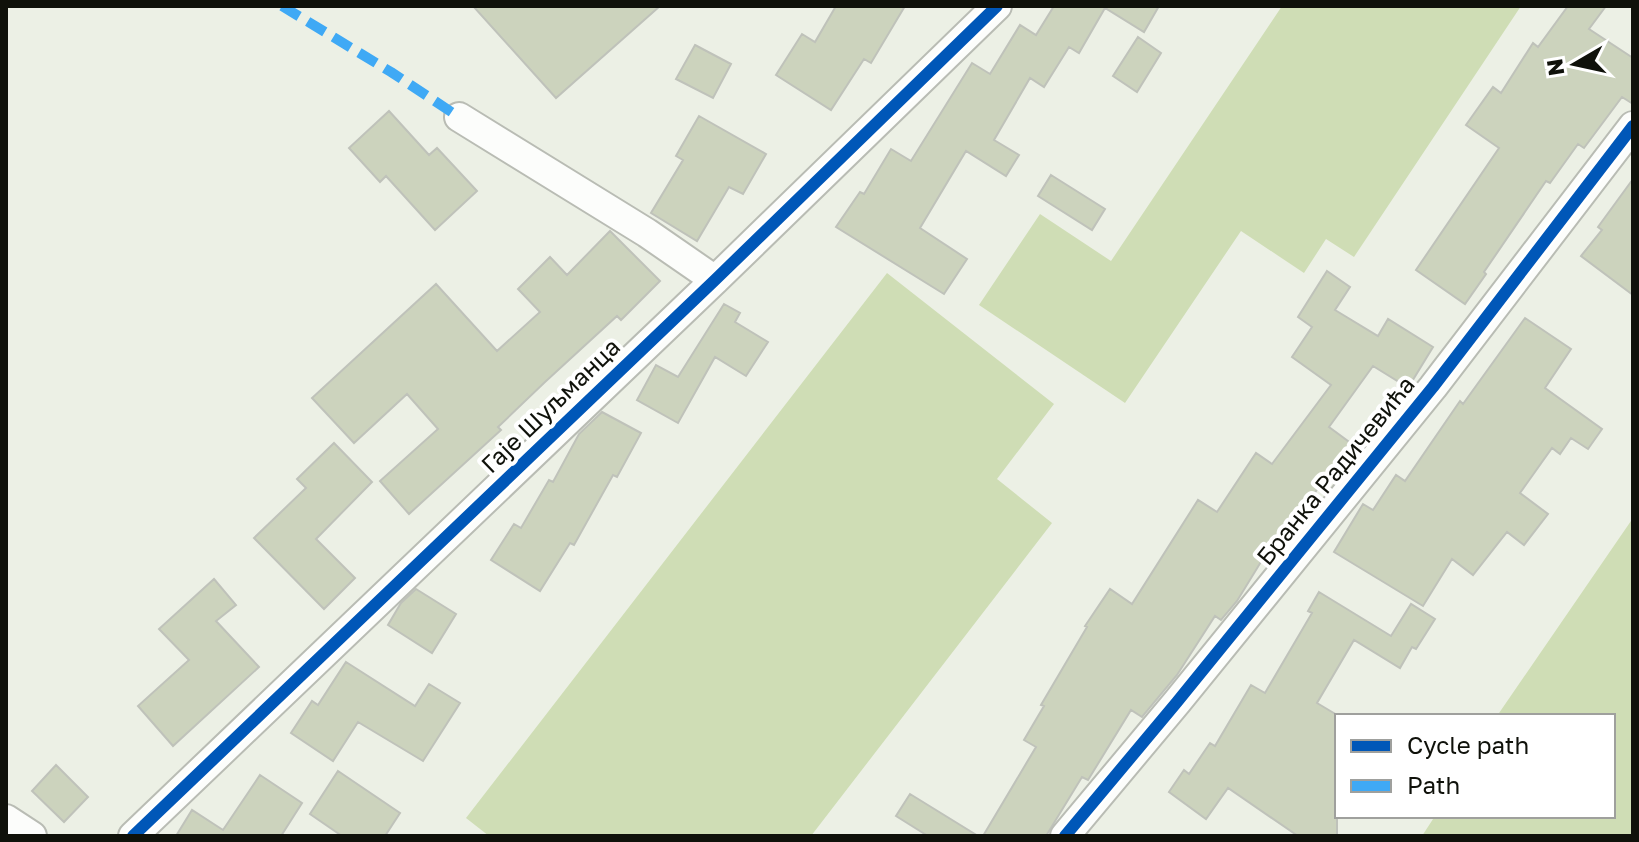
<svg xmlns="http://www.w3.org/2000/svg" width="1639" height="842" font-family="'Golos Text',sans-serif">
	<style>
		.green { fill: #cfddb5 }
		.building { fill: #ccd3bd; stroke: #bfc2ba; stroke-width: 2 }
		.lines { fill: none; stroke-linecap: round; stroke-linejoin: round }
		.street-casing { stroke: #b9bcb4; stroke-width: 32 }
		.street { stroke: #fcfdfb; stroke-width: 28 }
		.quiet { stroke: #3fa9f5; stroke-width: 10; stroke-dasharray: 20 10; stroke-linecap: butt }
		.cycleway-casing { stroke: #fff; stroke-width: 17 }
		.cycleway { stroke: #0057b8; stroke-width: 12 }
		.labels { text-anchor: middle; stroke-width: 8; stroke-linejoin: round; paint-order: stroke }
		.street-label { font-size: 24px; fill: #0f110a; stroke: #fff }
	</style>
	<rect width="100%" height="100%" fill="#ecf0e5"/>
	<path class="green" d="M1282,6h239l-167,251 -28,-18 -22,34 -63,-42 -116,172 -146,-98 61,-91 71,47z
		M887,273l167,131 -57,75 55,44 -241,313h-322l-23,-18z
		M1633,518v318h-211l13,-20h178v-100h-116z"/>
	<path class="building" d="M473,6h187l-104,92z
		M836,6h69l-34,57 -7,-4 -33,51 -55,-35 26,-41 13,8z
		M1054,6h105l-15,26 -39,-24 -26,45 -10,-6 -25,40 -14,-9 -36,62 25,15 -13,21 -40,-25 -46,77 47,31 -23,35 -108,-67 24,-35 4,2 27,-45 20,12 61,-98 18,11 30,-49 16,10z
		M1568,6h38l-17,23 44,29v46l-11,-7 -38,51 -6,-4 -28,39 -4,-2 -62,91 2,2 -21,30 -49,-34 83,-122 -33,-23 27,-38 8,6 32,-50 5,4z
		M1138,37l23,16 -24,39 -24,-16z
		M695,45l36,19 -18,34 -37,-19z
		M389,111l40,44 8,-7 40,43 -42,39 -49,-54 -6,6 -31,-34z
		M699,116l67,38 -23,40 -14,-7 -32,54 -46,-28 32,-53 -7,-4z
		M1051,175l54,34 -13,21 -54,-34z
		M1633,179v116l-52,-39 21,-26 -4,-3z
		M610,231l50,50 -39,39 -4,-4 -72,66 -47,45 3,3 -92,84 -29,-33 58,-52 -31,-35 -53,49 -42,-45 124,-114 61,67 43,-39 -22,-23 32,-32 17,18z
		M1327,271l23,16 -15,23 43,26 10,-17 45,28 -22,36 -4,-3 -3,5 -31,-19 -44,61 27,20 -28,38 -5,-4 -31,45 -6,-5 -49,80 -16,19 -6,-4 -38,59 -35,42 -11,-7 -43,70 -6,-3 -36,59h-63l53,-89 -12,-7 20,-34 -3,-1 46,-78 -2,-1 25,-37 22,15 66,-104 19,12 39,-59 16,11 59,-79 -39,-28 20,-30 -14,-10z
		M724,304l16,9 -5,9 33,20 -22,34 -31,-19 -37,66 -41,-23 19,-35 22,12z
		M1525,318l46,31 -26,39 57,41 -14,20 -17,-11 -11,16 -8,-6 -32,45 28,21 -24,31 -17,-13 -34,43 -21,-16 -29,47 -89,-54 29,-48 10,6 23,-35 9,6 55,-80 3,3z
		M602,412l39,21 -24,44 -4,-2 -39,70 -4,-2 -30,48 -49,-31 23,-36 7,4 28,-48 4,2 26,-48z
		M334,443l38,39 -56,57 39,39 -31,31 -70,-71 52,-50 -9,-9z
		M214,579l22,26 -20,16 43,46 -86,79 -35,-40 51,-46 -30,-31z
		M416,589l40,25 -24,39 -44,-28 13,-22z
		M1319,592l72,44 20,-32 24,15 -19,30 -4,-2 -12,21 -46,-28 -37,63 20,12v121h-39l-70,-48 -22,31 -37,-27 15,-22 5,4 21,-31 5,3 36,-61 14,8 47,-80 -4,-2z
		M346,662l69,44 14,-22 31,19 -37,58 -65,-39 -25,39 -42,-28 21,-32 6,4z
		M56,765l32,32 -24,25 -32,-31z
		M338,771l62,42 -15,23h-43l-32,-22z
		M260,775l42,28 -21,33h-105l16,-26 31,20z
		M910,794l68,42h-50l-32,-20z"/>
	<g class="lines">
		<g class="street-casing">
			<path id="street" d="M459,117l188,116 68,47
				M6,819l26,17
				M133,836l582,-556 282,-274
				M1065,836l112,-134 256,-315 200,-261"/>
		</g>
		<use href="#street" class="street"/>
		<path class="quiet" d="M282,6l109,66 68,45"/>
		<g class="cycleway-casing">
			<path id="cycleway" d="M133,836l582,-556 282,-274
				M1065,836l112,-134 256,-315 200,-261"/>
		</g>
		<use href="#cycleway" class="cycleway"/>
	</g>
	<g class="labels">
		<g class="street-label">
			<text transform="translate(551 406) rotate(-44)" y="8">Гаје Шуљманца</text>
			<text transform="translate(1336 471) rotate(-51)" y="8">Бранка Радичевића</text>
		</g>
	</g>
	<rect width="1639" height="842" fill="none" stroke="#0f110a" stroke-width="16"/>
	<rect x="1335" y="714" width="280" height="104" fill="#ffffff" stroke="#9fa09d" stroke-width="2"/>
	<rect x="1351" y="740" width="40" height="12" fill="#0057b8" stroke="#9fa09d" stroke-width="2"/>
	<text x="1407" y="754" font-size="24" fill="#0f110a">Cycle path</text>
	<rect x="1351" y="780" width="40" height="12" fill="#3fa9f5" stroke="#9fa09d" stroke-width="2"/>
	<text x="1407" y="794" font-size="24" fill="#0f110a">Path</text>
	<g transform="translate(1575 64) rotate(261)" stroke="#ffffff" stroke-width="6" paint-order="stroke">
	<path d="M0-6L14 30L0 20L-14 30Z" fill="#0f110a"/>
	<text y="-12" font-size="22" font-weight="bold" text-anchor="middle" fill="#0f110a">N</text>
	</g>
</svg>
